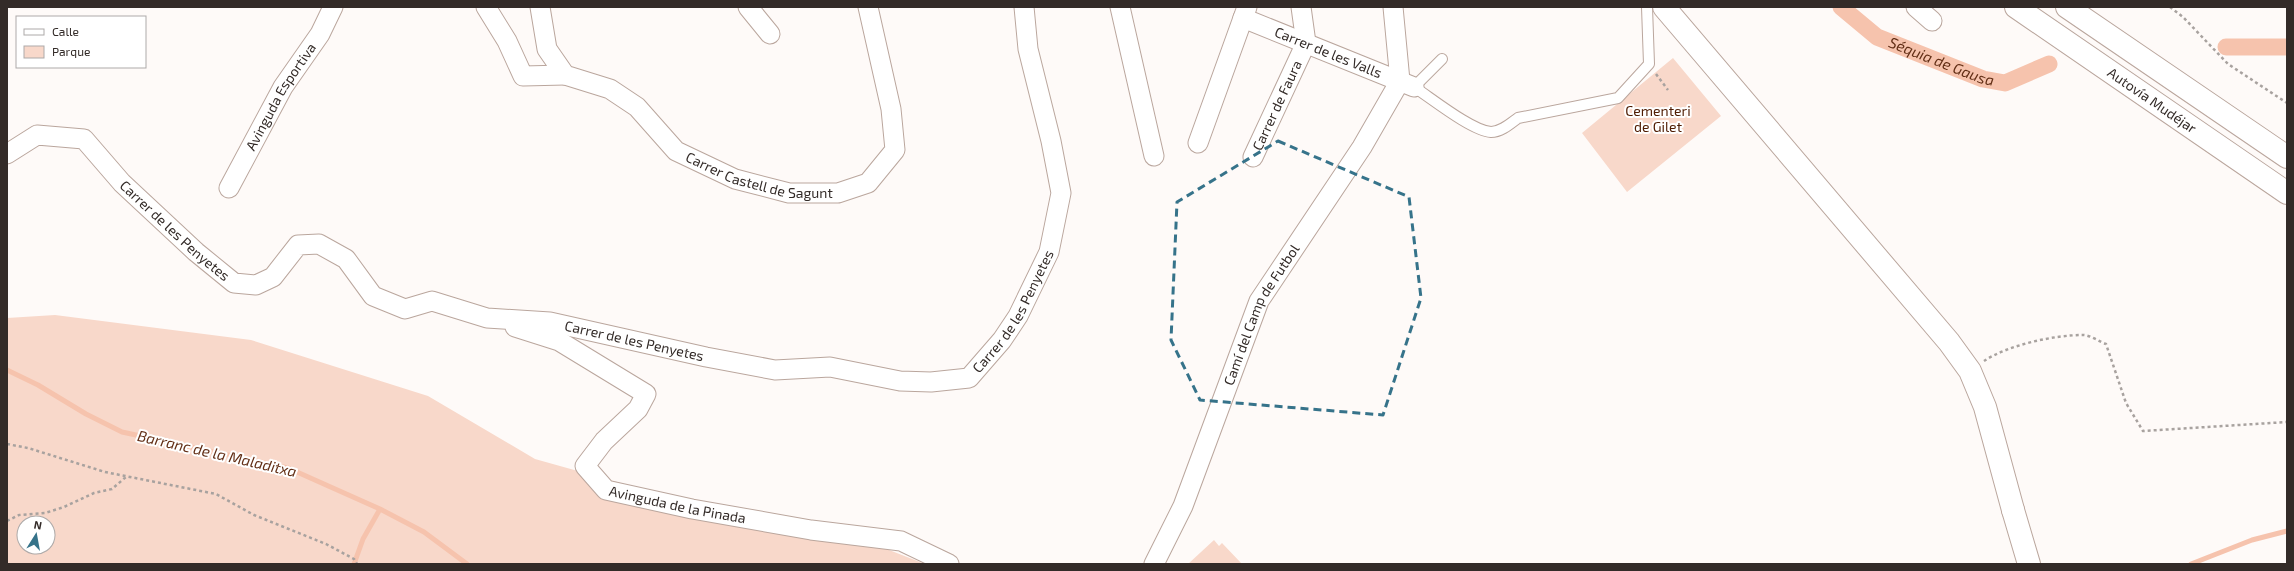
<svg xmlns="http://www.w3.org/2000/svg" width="2294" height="571" font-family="'Exo 2',sans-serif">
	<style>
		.green { fill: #f8d8ca; fill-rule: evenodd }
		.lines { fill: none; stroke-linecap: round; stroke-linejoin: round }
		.stream { stroke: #f6c3ad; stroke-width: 5 }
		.canal { stroke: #f6c3ad; stroke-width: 17 }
		.service-casing { stroke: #baa69d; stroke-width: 12 }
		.minor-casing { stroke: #baa69d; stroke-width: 21 }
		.tertiary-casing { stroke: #baa69d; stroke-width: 24 }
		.secondary-casing { stroke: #baa69d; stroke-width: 24 }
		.motorway-casing { stroke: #baa69d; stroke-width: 24 }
		.path { stroke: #a8a29f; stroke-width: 2.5; stroke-dasharray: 3 3; stroke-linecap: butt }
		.service { stroke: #fff; stroke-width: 10 }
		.minor { stroke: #fff; stroke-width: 19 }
		.tertiary { stroke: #fff; stroke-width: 22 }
		.secondary { stroke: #fff; stroke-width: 22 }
		.motorway { stroke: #fff; stroke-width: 22 }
		.marked { fill: none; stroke: #36738a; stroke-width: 3; stroke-dasharray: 8 5; stroke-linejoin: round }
		.labels { text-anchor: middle; stroke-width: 4; stroke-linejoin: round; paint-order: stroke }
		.street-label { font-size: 14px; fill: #332b28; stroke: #fff }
		.park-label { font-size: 14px; fill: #4f1c02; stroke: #fff }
		.water-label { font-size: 15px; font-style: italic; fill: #622e15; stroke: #fff }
	</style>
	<rect width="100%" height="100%" fill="#fefaf8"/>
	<path class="green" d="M1673,58l48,58 -94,76 -45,-59z
		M55,315l196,25 177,56 107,63 214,60 99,15 77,30h-918v-246zM24,523h24v24h-24z
		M1214,540l5,6 3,-3 20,21h-54z"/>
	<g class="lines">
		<path class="stream" d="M7,370l31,15 48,29 36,18 166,36 92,41 44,23 43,32
			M354,564l9,-25 17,-30
			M2191,564l61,-24 35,-9"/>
		<g class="canal">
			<path id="s1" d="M1841,7l36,30 106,42 22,4 44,-19"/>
			<path d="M2226,47h61"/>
		</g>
		<g class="service-casing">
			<path id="service" d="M1442,59l-28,28c17,11 58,44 77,45 10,0 19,-8 27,-14l100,-20 31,-34 -2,-57"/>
		</g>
		<g class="minor-casing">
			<g id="minor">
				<path d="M486,7l21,34 16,35 42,-1"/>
				<path id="s2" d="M540,7l7,42 18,26 45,14 27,18 39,44 59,28 54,14h49l30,-10 27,-33 -4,-41 -23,-102"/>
				<path d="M748,7l22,27"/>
				<path d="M1120,7l34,149"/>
				<path d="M1916,7l16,14"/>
				<path id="s3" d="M1243,18l171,69"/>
				<path d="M1198,143l49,-136"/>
				<path id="s4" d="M7,154l30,-19 47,4 38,44 74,69 38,31 22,2 17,-8 25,-32 21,-1 27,15 27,37 32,13 27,-8 55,17 63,4 156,35 69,13 55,-3 70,14 31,1 38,-4 33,-38 16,-24 31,-64 12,-59 -10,-52 -23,-92 -4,-42"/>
				<path id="s5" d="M1253,157l53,-114 -5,-36"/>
				<path id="s6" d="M229,188l54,-101 37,-53 13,-27"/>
				<path id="s7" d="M515,327l44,14 87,53 -8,15 -34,32 -19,25 21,24 86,19 119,21 90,11 48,23"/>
				<path id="s8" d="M1154,564l29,-58 76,-205 103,-154 38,-66 -7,-74"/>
			</g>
		</g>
		<g class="tertiary-casing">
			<path id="tertiary" d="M1664,7l285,335 21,29 15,36 28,103"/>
		</g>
		<g class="secondary-casing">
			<path id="secondary" d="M2013,510l16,54"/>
		</g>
		<g class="motorway-casing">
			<g id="motorway">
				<path id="s9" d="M2016,7l271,186"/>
				<path d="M2067,7l220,150"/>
			</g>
		</g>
		<path class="path" d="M2170,7l13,10 45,47 59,39
			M1656,74l12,16
			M1984,361c24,-16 70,-26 99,-26 7,0 17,7 23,9l20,59 17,28 144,-9
			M7,444l21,4 77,24 111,22 38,21 72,29 28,15 3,5
			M7,521l12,-6 26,-2 19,-6 30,-14 18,-4 15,-13"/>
		<use href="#service" class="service"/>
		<use href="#minor" class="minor"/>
		<use href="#tertiary" class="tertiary"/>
		<use href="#secondary" class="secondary"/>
		<use href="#motorway" class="motorway"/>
	</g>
	<path class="marked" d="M1278,141l131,56 12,101 -38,117 -183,-15 -29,-60 6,-138z"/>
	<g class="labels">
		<g class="street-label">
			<text dy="5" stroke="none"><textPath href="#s3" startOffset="92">Carrer de les Valls</textPath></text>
			<text dy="5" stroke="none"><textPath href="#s6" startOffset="105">Avinguda Esportiva</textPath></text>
			<text dy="5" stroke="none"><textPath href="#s9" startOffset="165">Autovía Mudéjar</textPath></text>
			<text dy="5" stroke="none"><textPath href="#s5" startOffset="57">Carrer de Faura</textPath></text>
			<text dy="5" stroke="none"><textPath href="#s2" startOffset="301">Carrer Castell de Sagunt</textPath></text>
			<text dy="5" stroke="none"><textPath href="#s4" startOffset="212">Carrer de les Penyetes</textPath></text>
			<text dy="5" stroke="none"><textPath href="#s4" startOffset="1160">Carrer de les Penyetes</textPath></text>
			<text dy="5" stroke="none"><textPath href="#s8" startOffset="272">Camí del Camp de Futbol</textPath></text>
			<text dy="5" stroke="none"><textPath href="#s4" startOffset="740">Carrer de les Penyetes</textPath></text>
			<text dy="5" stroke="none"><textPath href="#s7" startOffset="348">Avinguda de la Pinada</textPath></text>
		</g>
		<g class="park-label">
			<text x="1658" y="116">Cementeri<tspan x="1658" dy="16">de Gilet</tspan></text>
		</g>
		<g class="water-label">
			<text dy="5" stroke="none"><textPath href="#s1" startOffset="116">Séquia de Gausa</textPath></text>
			<text transform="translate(217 454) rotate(13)" y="5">Barranc de la Maladitxa</text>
		</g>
	</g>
	<rect width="2294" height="571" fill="none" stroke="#332b28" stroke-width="16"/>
	<rect x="16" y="16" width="130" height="52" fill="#ffffff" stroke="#adaaa9"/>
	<rect x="24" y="29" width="20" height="6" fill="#ffffff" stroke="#adaaa9"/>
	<text x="52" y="36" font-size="12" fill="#332b28">Calle</text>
	<rect x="24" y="46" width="20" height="12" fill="#f8d8ca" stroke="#adaaa9"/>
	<text x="52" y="56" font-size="12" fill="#332b28">Parque</text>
	<g transform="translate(36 535) rotate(11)"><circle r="19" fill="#ffffff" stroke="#adaaa9"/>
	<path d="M0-3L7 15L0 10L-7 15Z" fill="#36738a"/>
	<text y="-6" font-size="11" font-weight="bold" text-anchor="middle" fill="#332b28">N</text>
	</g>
</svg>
